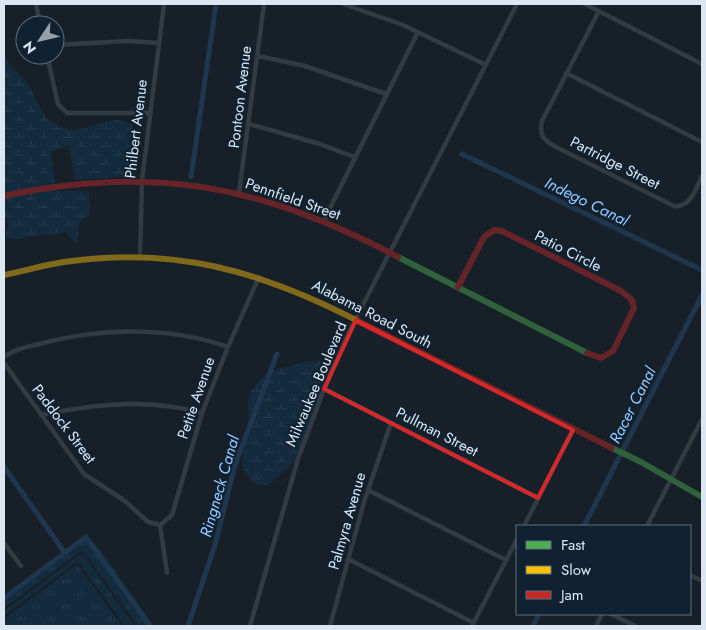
<svg xmlns="http://www.w3.org/2000/svg" width="706" height="630" font-family="Jost,sans-serif">
	<style>
		.grass { fill: url(#grass-tufts) }
		.wetland { fill: url(#wetland-marsh) }
		.lines { fill: none; stroke-linecap: round; stroke-linejoin: round }
		.canal { stroke: #27537b; stroke-width: 5 }
		.street { stroke: #535a60; stroke-width: 4.5 }
		.fast { stroke: #4caf50; stroke-width: 6 }
		.slow { stroke: #ffc107; stroke-width: 6 }
		.jam { stroke: #c62828; stroke-width: 6 }
		.marked { fill: none; stroke: #d62828; stroke-width: 4; stroke-linejoin: round }
		.labels { text-anchor: middle; stroke-width: 4; stroke-linejoin: round; paint-order: stroke }
		.street-label { font-size: 15px; fill: #dbe6f2; stroke: #102131 }
		.water-label { font-size: 16px; font-style: italic; fill: #94caff; stroke: #102131 }
	</style>
	<defs>
		<pattern id="grass-tufts" width="24" height="20" patternUnits="userSpaceOnUse" patternTransform="scale(1.25)"><rect width="24" height="20" fill="#103656"/><path d="M3 7l-1-3M5 7V3M7 7l1-3M15 17l-1-3M17 17v-4M19 17l1-3" fill="none" stroke="#32536f"/></pattern>
		<pattern id="wetland-marsh" width="20" height="14" patternUnits="userSpaceOnUse" patternTransform="scale(1.25)"><rect width="20" height="14" fill="#103656"/><path d="M1 5h8M5 5V1M11 12h8M15 12V8" fill="none" stroke="#32536f"/></pattern>
	</defs>
	<rect width="100%" height="100%" fill="#182129"/>
	<path class="grass" d="M82,539l9,1 9,9 54,77h-16l-56,-76 -78,58v-13z
		M82,553l53,73h-10l-47,-65 -74,55v-5z
		M77,564l45,62h-118v-7z"/>
	<path class="wetland" d="M4,53c3,13 16,20 23,30 9,12 12,30 25,39 32,23 54,-15 80,3l3,51 -60,4 -6,-35 -18,7 5,39h33l1,24c-15,4 -10,17 -13,29l-11,-12 -59,8 -1,-8 3,-7 -5,-9z
		M332,359l4,1 -39,99 -25,23 -5,3h-11l-11,-13 -3,-11 7,-41 -1,-17 3,-12 11,-14 10,-6 32,-9z"/>
	<g class="lines">
		<path class="canal" d="M462,154l240,116
			M191,177l25,-173
			M4,467l61,86
			M584,526l118,-231
			M4,598l82,-61 64,89
			M188,626l27,-81 20,-80 42,-111
			M533,626l6,-12"/>
		<path class="street" d="M36,4l4,21
			M343,4l60,21 83,40
			M585,4l117,60
			M599,11l-57,110c-3,14 1,19 14,26l118,59c17,2 22,-18 28,-30
			M55,45l73,-4 31,2
			M47,55l11,49 9,9h82
			M258,56l47,10 81,28
			M566,73l136,69
			M249,124l71,20 34,13
			M239,193l25,-189
			M324,220l94,-188
			M140,257l2,-76 22,-177
			M4,357c10,-8 23,-10 35,-13 60,-16 130,-18 189,3
			M4,363l80,111 41,27 23,21 12,3
			M324,389l214,109
			M41,415c55,-11 106,-17 161,-2
			M368,490l138,70
			M160,525l12,-10 30,-102 26,-66 31,-70
			M160,525l7,48
			M524,526l49,-96
			M647,526l55,-107
			M4,543l17,23
			M348,559l126,64
			M690,575l12,6
			M611,614l24,12
			M250,626l48,-167 26,-70 26,-59 167,-326
			M330,626l34,-124 27,-79
			M472,626l45,-87
			M596,626l6,-12"/>
		<path class="fast" d="M398,257l189,96
			M612,448l29,14 61,35"/>
		<path class="slow" d="M4,275c20,-4 40,-10 60,-13 110,-16 197,9 294,59"/>
		<path class="jam" d="M4,196c150,-32 260,-10 394,61
			M458,287l26,-50 10,-7 8,1 119,60 11,9 2,8 -21,43 -12,7 -14,-5
			M358,321l254,127"/>
	</g>
	<path d="M0 0H706V630H0ZM356,320l217,110 -35,68 -214,-109z" fill="#182129" fill-opacity=".55" fill-rule="evenodd"/>
	<path class="marked" d="M356,320l217,110 -35,68 -214,-109z"/>
	<g class="labels">
		<g class="street-label">
			<text transform="translate(240 97) rotate(-83)" y="5">Pontoon Avenue</text>
			<text transform="translate(136 129) rotate(-83)" y="5">Philbert Avenue</text>
			<text transform="translate(615 163) rotate(27)" y="5">Partridge Street</text>
			<text transform="translate(293 199) rotate(19)" y="5">Pennfield Street</text>
			<text transform="translate(568 251) rotate(27)" y="5">Patio Circle</text>
			<text transform="translate(372 314) rotate(27)" y="5">Alabama Road South</text>
			<text transform="translate(316 384) rotate(-67)" y="5">Milwaukee Boulevard</text>
			<text transform="translate(196 398) rotate(-71)" y="5">Petite Avenue</text>
			<text transform="translate(64 424) rotate(53)" y="5">Paddock Street</text>
			<text transform="translate(437 432) rotate(27)" y="5">Pullman Street</text>
			<text transform="translate(347 521) rotate(-74)" y="5">Palmyra Avenue</text>
		</g>
		<g class="water-label">
			<text transform="translate(587 201) rotate(26)" y="6">Indego Canal</text>
			<text transform="translate(632 405) rotate(-63)" y="6">Racer Canal</text>
			<text transform="translate(219 486) rotate(-74)" y="6">Ringneck Canal</text>
		</g>
	</g>
	<rect width="706" height="630" fill="none" stroke="#dbe6f2" stroke-width="10"/>
	<rect x="516" y="525" width="175" height="90" fill="#102131" stroke="#61707e"/>
	<rect x="526" y="541" width="25" height="8" fill="#4caf50" stroke="#61707e"/>
	<text x="561" y="550" font-size="15" fill="#dbe6f2">Fast</text>
	<rect x="526" y="566" width="25" height="8" fill="#ffc107" stroke="#61707e"/>
	<text x="561" y="575" font-size="15" fill="#dbe6f2">Slow</text>
	<rect x="526" y="591" width="25" height="8" fill="#c62828" stroke="#61707e"/>
	<text x="561" y="600" font-size="15" fill="#dbe6f2">Jam</text>
	<g transform="translate(40 40) rotate(235)"><circle r="24" fill="#102131" stroke="#61707e"/>
	<path d="M0-4L9 19L0 12L-9 19Z" fill="#97a1ac"/>
	<text y="-8" font-size="14" font-weight="bold" text-anchor="middle" fill="#dbe6f2">N</text>
	</g>
</svg>
